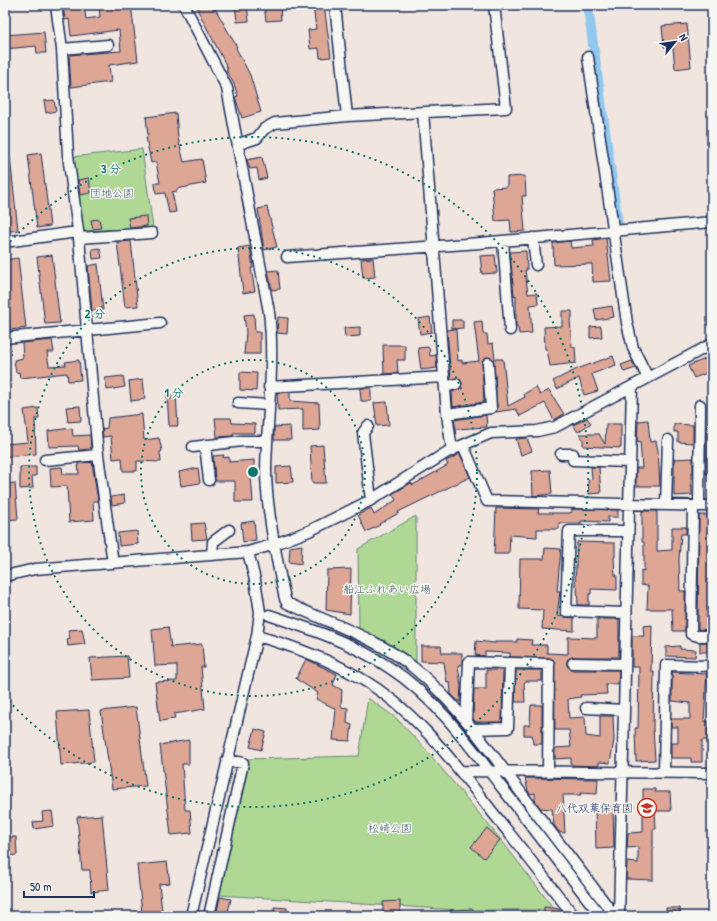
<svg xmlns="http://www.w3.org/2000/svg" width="717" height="921" font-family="'Patrick Hand','Klee One',sans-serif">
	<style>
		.green { fill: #afd895; stroke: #65847a }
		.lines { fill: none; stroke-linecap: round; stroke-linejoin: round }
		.canal { stroke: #90c8ef; stroke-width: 10 }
		.building { fill: #dda695; stroke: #1b2f5e }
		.minor-casing { stroke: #1b2f5e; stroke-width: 13 }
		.minor { stroke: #f6f6f2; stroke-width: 10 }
		.ring { fill: none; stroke: #0f766e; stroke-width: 2; stroke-dasharray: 2 4 }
		.labels { text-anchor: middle; stroke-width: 3; stroke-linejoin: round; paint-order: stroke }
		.park-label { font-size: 11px; fill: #40596c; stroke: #f6f6f2 }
		.poi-label { font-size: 11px; fill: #1b2f5e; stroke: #f6f6f2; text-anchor: end }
		.centre { fill: #0f766e; stroke: #f6f6f2; stroke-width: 2 }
		.ring-label { font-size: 12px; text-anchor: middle; font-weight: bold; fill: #0f766e; stroke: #f6f6f2; stroke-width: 3; stroke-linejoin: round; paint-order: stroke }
	</style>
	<rect width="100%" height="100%" fill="#f1e6df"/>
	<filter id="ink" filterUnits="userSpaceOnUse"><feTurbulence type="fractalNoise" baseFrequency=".025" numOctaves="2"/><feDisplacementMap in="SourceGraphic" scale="8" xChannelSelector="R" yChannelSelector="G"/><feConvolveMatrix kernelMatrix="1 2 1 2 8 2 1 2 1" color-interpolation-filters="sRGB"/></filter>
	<g filter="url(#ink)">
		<path class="green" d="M142,149l11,79 -70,3 -12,-74z
			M416,516v148l-57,-35 -1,-80z
			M368,698l28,20 31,33 75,90 53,69h-98l-238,-15 25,-136 115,-3z"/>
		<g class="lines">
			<path class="canal" d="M586,5l3,10 29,209"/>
		</g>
		<path class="building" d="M63,5h21l2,14 14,-2 -1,-12h32l7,56 -29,4 2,17 -40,5 -2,-32 52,-4 -2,-21 -48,6 -2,-17 -4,1z
			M204,5h9l24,42 -1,1 14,27 11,37 -19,6 -7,-21 3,-1 -4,-12 -8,-14 2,-1 -31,-60z
			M235,5h12l2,16 -12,1z
			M264,5l16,1 1,14 -15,1z
			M313,5h11l7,52 -11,1 -1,-10 -9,1 -2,-19 8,-1z
			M687,24l4,43 -16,2 -2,-22h-9l-2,-21z
			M44,32l2,21h-9l-1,-7 -31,3v-14z
			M54,100l2,11 -10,2 -2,-12z
			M176,113l2,25 6,24 18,-3 4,24 -29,6v2l-5,1 4,20 -7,1 -4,-20 -9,1 -1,-11h5l-4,-21 -5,1 -5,-26 2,-1 -2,-19z
			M41,153l9,73 -13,2 -9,-73z
			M10,157l8,73 -13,2v-74z
			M262,157l5,21 -8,2 -2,-12 -7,1 -3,-9z
			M525,176l1,20h-4l3,35 -14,1 -1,-12 -15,1 -3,-33 15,-1v-10z
			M89,178l2,15 -11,2 -2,-15z
			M267,207l10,40 -13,3 -6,-41z
			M146,216l1,10 -17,2 -2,-10z
			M99,219l2,9 -8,1 -2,-9z
			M606,238l5,43 -18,1 -1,-18 -38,1 -1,-22 17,-2 1,7 23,-2 -1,-6z
			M131,241l7,65 -13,1 -8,-65z
			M250,246l3,22h-2l4,23 -12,2 -5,-45z
			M100,248l2,10 -9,1 -1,-10z
			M526,251l1,19h-2l3,24 9,-1 1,11 -8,1 2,28 -13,1 -1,-7h-2v-32l-2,1 -4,-44z
			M52,255l8,68 -15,1 -8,-67z
			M495,255l2,18 -15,1 -2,-18z
			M18,258l8,70 -16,2 -5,-42v-28z
			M373,258l2,19 -12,1 -2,-19z
			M98,264l5,46 -11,1 -4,-45z
			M278,270l2,19 -8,1 -4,-19z
			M612,306l2,11 -18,3 -2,-11z
			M562,311h10v7l-2,1 2,28h3l1,16 -26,3 -3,-17h-2l-1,-22 18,-1z
			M254,314l1,18h5v22h-16l2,-22 -2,-17z
			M278,317l10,1 -1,16 -10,-1z
			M430,317l2,15 -12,2 -2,-15z
			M452,320h11v8l-11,1z
			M482,321l1,13h4l1,10 5,-1 2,16h8l5,47 17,-9 -1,-3 12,-7 4,8 9,-5 15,24 -10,6 -9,-17 -25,13 -4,-7 -20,3 1,-4 -3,-45 -1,-4 -5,-2 -4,1 -2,5 2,39 -31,5 -1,-15 8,-3 2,-6 -4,-5 -7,1 -4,-49 9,-1 2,32 4,-1v3l17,-2 -5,-39z
			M601,326l1,11 -12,1v-11z
			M360,327v9l-15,1 -1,-9z
			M52,340l2,12h-7l2,14 17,-1 -1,-3 14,-2 2,20 -13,1 -1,-8 -47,5 -1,-6 -3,1 -2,-13 9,-2 -1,-15z
			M383,345h22v15h-8l1,13 -14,1z
			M429,347l1,9 6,-1 1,13 -16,2 -3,-22z
			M613,356l3,9 -24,9 6,17 -14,4 -5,-17 -22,11 -4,-8 24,-12z
			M712,356v15l-18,7 -6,-12z
			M632,361l4,7 -12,4 -3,-7z
			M240,372l17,1 -1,18 -16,-1z
			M123,376l2,11 -18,3 -2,-12z
			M143,379l2,20 -14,2 -2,-20z
			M360,388h11v13h-10z
			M290,392v9l29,2 1,27 -17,1v-22l-25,1 -1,-17z
			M167,394h9l2,32h-9z
			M387,402l2,23 -12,1 -3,-23z
			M80,406l1,15 -13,1 -2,-15z
			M38,408l1,11h-4l1,35 -30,3 -1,-13 23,-2 -4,-32z
			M142,414l2,26 15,-2 3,13 -2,1 1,10 -24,-1v10h-14l-1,-13 -9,1 -2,-23 -8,1 -1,-8 5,-1 1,-10z
			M486,415l1,12 -31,2 -2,-9z
			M215,418h16l1,5 23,1v9h-22v3l-16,1z
			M587,418l4,5 -13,9 -5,-7z
			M648,420l2,22 6,-1 2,9 2,36h-24v-18h6l-2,-27 -3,1 1,-21z
			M606,424h15v24l-38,-2v-7l-4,-5h20l6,10z
			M674,424l19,1v18l-15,-1v-10h-4z
			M290,426l1,14h-17v-13z
			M706,426h5l1,48h-6z
			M72,428l1,8 17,-1 1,14 -12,1 -1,-4 -29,1 -1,-16z
			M527,438l5,13 -11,4 -5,-16z
			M323,445l3,38h-14l-2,-37z
			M460,454l10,23 -72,35 1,1 -20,11 1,1 -14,7 -8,-17 13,-7 3,7 22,-15 -4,-6 19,-11 2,2 35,-20 -2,-4z
			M224,455l-1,3 6,-1v5l25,-2v16h-3l2,26h-18v-21h-20l-2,-25z
			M693,458v16h-2l1,21 -18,1v-37z
			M92,462l6,39h-5l1,19 -25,2 -2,-36 -16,1 -1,-19 12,-1 1,7h16l-1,-11z
			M291,466l2,16 -17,1v-16z
			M20,467h16v9h-4l1,12 -13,1z
			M591,467h8l2,26 -12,1 -1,-14 4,-1z
			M198,468l2,15 -19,3 -2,-14z
			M550,470l2,24 -19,2 -1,-25z
			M15,483l3,36 -13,1v-36z
			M124,495l1,8 -13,2 -1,-8z
			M496,508l43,1 -1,4h31l3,-1v-3l46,1v7h-10v5l-27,-1v2h-22v6h-22v8l-27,-2 -1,19h-15z
			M642,511h15v40l15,-1v-23h14v7h-5l-2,25 1,32h5v40h-12l-1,-22h-25l1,-23 -7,-1v-15l3,1v-29h-2z
			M699,515h13v115l-14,-1z
			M254,521l2,19 -13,2 -2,-19z
			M204,523l3,16 -15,1 -1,-16z
			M137,531l1,13 -19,2 -1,-13z
			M577,542l38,1v14h-1l1,18h2v15l-26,-1v5h-2v11h-11l-1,-19h-2z
			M302,545l-1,19 -12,-2 1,-15z
			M545,548l16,1 -4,42h3l-3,25 17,2v13l-32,-2 1,-19 -24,-1 1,-50h24z
			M351,569l-1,45 -24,-4 1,-40z
			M597,619h22v38h-46l-6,3v6l6,4h46l-1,14h-12l1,10 -27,1 1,2 -13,2 1,19 16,-1 1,19 14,2v-22h13l1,24 -4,23 -11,-1v4l-28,-1v-7l-16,1v-11l16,-1 -2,-17h-14l-1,-69 -5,-3 -39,-1v-4l-25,-1v4l-10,-1 1,-14 19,2v-1h22v-3l15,1 -1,5h16v8l21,1v-17l29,1z
			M652,625l-1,46h3l-1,57 2,32 -19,1 -1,-33h3l1,-61h-7v-31h12l-1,-10z
			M168,627l3,20 31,-3 2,23h-3l4,42 -31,5 1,5 -15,2 -5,-39 22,-1v-16l-22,1 -3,-37z
			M82,629l3,15 -17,2 -1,-7 3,-1 -2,-8z
			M700,642h8v10h-8z
			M421,646h20l1,7h20v12h-4l3,21 -1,16 -2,-1 -7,-7 -1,-12 -3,1 -3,-21 -23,-1z
			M680,646v3l16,1 -1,7 -29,-1v-9z
			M127,656l2,22 -37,2 -2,-22z
			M306,659l31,15 -4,11 9,5 -1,17 7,1 -1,15 5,2 -2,16 -17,-1 3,-31 -20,-10 2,-6 -22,-14z
			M486,670h17l-1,52h-26l-3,-3 1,-30h12z
			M516,670h26v11h-16l-2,2 1,19h-10z
			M672,672l35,2 -3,47h4v19h-6v22h-11v-4h-20v-15h7v-16h-7v-8h19v-16l-18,-2z
			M531,705h11v39h-9l-1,-9h-8v-10h6z
			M136,707l10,79 -34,3 -11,-78z
			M89,710l5,52 -33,3 -4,-53z
			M255,729l11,3 -5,18 -11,-3z
			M189,740v24h-7l3,46h5l2,23 -21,2 -11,-90z
			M525,778l73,1 -1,15 -17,-1 1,2h-18l2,38 -6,-1 -5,-7 -2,-16 -12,-1 -5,-8v-7l-5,1 -2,-3z
			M643,789h12v3h15l1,19h-16l1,18h-3v51l-27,-1 1,-17 11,1v-16l-11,1 1,-15 15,-1z
			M595,806h18l1,42 -18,1z
			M52,811l2,15 -20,3 -1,-7 10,-1 -1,-9z
			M102,815l7,75 -18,2 -1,-22h-8l-5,-53z
			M487,828l13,12 -16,18 -13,-11z
			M5,837h11l1,18 -12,1z
			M167,862l3,21 -11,1 3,27 -20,2 -5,-48z
			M220,897l11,2 -4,17h-11z
			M400,901v15h-17v-14z
			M274,907l13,1v8h-13z
			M544,907l16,2 1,7h-17z
			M666,908h14v8h-14z
			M473,909l1,7h-23l-1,-6z"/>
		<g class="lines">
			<g class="minor-casing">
				<path id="minor" d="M56,5l6,44 6,106 11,83 19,217 15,108
					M184,5l43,83 42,224c6,52 -2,105 -3,158 0,38 11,92 19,129l2,4c42,20 90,35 127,65 44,36 77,85 111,130 30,40 60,79 90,118
					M335,5l12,111
					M62,49l46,-4
					M588,57l39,266 6,25 15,30
					M423,112l24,302 5,37
					M239,144l18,-6 7,-9 11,-6 72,-7 159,-8 -12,-103
					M79,238l73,-5
					M533,238l3,27
					M503,241l7,89
					M5,242l72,-10
					M287,257l193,-14 232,-21
					M5,338l155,-15
					M269,387l175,-10
					M445,387l11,-3
					M238,403l31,2
					M447,414l44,-6 -3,-45
					M368,426l-5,7 8,67
					M205,445l4,35
					M463,445l24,56 225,5
					M193,447l49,-6h25
					M561,454h12v6l56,2
					M45,460l53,-5
					M666,505l2,-65
					M693,506l-2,128 7,2h14
					M699,506l1,-101
					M212,555l1,-13 16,-12
					M5,576l30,-7 213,-17 27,-8 34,-13 62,-31 78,-49 42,-18 46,-2 18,-4 157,-83
					M626,613l-60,-2 3,-80h59
					M269,615c42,14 84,28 121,53 46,30 80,78 113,121 33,42 65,85 98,127
					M257,636c36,10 71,23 103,42 54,31 92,82 130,131 28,35 56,71 84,107
					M573,663l52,1
					M586,708l38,2
					M466,721l3,-59 80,2 -1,108
					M472,729l36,-1 2,-64
					M460,771l252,2
					M664,772l2,-107 46,1
					M191,916l66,-280 3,-24 -5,-32 -7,-28
					M209,916l34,-153 -16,-3
					M619,916l13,-530"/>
			</g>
			<use href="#minor" class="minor"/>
		</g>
	</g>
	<g class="ring">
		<circle cx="253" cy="472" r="112"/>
		<circle cx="253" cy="472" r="224"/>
		<path d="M6 246A335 335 0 1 1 6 698"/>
	</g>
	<defs>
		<g id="school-ring" transform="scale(1)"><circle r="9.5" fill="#f6f6f2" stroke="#c8321e" stroke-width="1.5"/><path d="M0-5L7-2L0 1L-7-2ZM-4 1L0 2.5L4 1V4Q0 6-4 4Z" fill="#c8321e"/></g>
	</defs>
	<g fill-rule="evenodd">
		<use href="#school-ring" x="647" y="808"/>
	</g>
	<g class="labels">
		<g class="park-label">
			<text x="112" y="197">団地公園</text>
			<text x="387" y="593">船江ふれあい広場</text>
			<text x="390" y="832">松崎公園</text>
		</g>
		<g class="poi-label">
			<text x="633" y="812">八代双葉保育園</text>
		</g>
	</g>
	<circle cx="253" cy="472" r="6" class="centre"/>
	<g class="ring-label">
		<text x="111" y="173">3 分</text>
		<text x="95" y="318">2 分</text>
		<text x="174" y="397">1 分</text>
	</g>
	<rect width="717" height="921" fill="none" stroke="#f6f6f2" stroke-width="20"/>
	<rect x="10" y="10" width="697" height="901" fill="none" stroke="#1b2f5e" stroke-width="1.5" filter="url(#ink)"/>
	<g transform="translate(675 42) rotate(61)" stroke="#f6f6f2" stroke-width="3" paint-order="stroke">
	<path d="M0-3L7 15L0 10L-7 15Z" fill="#1b2f5e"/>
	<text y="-6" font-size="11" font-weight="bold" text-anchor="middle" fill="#1b2f5e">N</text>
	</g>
	<path d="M24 891v6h70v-6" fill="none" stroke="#1b2f5e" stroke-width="2"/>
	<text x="30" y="891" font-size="12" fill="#1b2f5e" stroke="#f6f6f2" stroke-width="3" paint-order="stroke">50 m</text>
</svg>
